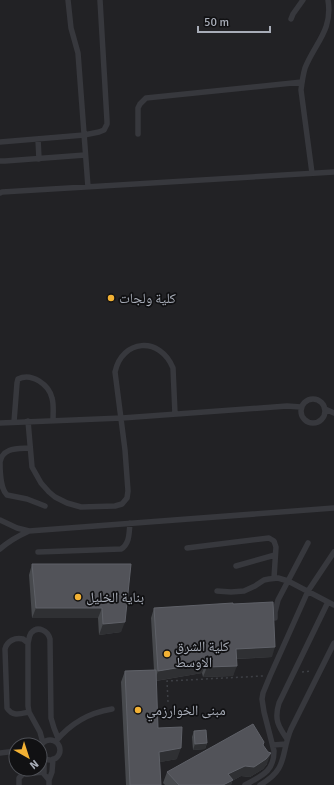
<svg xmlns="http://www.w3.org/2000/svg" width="334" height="785" font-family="Signika,'Noto Naskh Arabic',sans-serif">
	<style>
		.built { fill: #222225; fill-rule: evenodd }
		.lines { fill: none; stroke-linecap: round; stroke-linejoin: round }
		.path { stroke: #3d3f44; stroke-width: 1.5; stroke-dasharray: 2 3; stroke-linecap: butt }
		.service { stroke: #37383d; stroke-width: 5.5 }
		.wall { fill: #47494d }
		.shaded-wall { fill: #2f3033 }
		.building { fill: #525359; stroke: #5f6168 }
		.poi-dot { fill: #f2b134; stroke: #111113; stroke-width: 1.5 }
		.labels { text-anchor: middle; stroke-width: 3.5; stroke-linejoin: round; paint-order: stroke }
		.poi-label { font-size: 14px; fill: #a8adb8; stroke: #111113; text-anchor: start }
	</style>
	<rect width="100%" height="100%" fill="#161618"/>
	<path class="built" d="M0,0h334v785h-334zM16,745h24v24h-24z"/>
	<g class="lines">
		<path class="path" d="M302,672l10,-1
			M168,702l-1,-21 96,-5"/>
		<path class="service" d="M68,0l3,28 7,25 10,134
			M291,19l2,-5 10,-14
			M138,134v-26l2,-4 6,-6 156,-16
			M38,139l1,20
			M0,142l84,-7 15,-3 5,-2 3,-6v-3l-7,-121
			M0,161h5l80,-6
			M312,173l-11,-83c1,-8 2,-15 4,-22 10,-25 28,-38 23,-68
			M0,193l2,-1 332,-20
			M301 411a12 12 0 1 1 24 0a12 12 0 1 1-24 0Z
			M325,409l9,4
			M28,421l4,46 9,16 8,9 6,5 12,6 14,4 34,-1 7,-2 5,-6 1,-7 -3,-41 -10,-78c7,-33 45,-36 58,-4l2,46
			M14,422l3,-39 1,-4c14,-7 31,6 34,19 2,7 1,15 1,22
			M0,423l122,-5 165,-12 14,1
			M30,448c-12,1 -27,-1 -30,14 0,10 0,26 7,33l20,4 18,7
			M0,520l17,8 12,3 305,-23
			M187,548l82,-10 5,3 2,6 -2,31
			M0,549c9,-8 18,-13 29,-18
			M38,552l83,-3c9,-5 8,-17 9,-26
			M236,566l39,-11
			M217,591l14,1 13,-1 11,-5 9,-6 5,-1 9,-1 10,3 46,24
			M275,618v-6l3,-12 30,-57
			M28,643l-5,-4c-8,-2 -16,2 -18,10l2,59c6,9 13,6 22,4
			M287,739c-9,-13 -13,-20 -8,-36l49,-101
			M40 750a10 10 0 1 1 20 0a10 10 0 1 1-20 0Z
			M56,741c15,-18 32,-28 56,-32
			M43,743l-3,-11 -11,-20 -1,-6v-63c1,-3 1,-7 3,-10 7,-8 17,-2 19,6l1,79 3,10 4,10
			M273,745l13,-1
			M0,753l16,-2
			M44,757v17l5,6
			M19,785v-7l4,-4 21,-2
			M49,785v-5l3,-8 1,-13
			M245,785c16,-9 29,-13 29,-34l-10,-39 -2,-13 1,-6 7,-17 38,-85 26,-39
			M260,785c29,-17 20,-30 31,-56l43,-86"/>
	</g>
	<path class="wall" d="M32,564h99l-10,68 -22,3 -1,-17h-66l-3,-43z
		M233,604l39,53 -36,2 -3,17 -30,1 -1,-4 -46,8 2,47 19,31 -17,3 1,23h-35l-5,-103 4,-11 29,-1 -3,-52 3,-10z
		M194,731l13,12 -2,6 -12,1 -1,-13z
		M263,745l4,19 -4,5 -13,8 -9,-1 -9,5 -1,4h-66l-2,-2 4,-11z"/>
	<path class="shaded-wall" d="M36,608h66l-4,10h-66z
		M125,622l-4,10 -22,3 4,-11z
		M275,647l-3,10 -40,2 4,-10z
		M206,663l-4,10 -47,8 3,-10z
		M237,666l-4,10 -30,1 4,-10z
		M207,743l-2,6 -12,1 2,-6z
		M181,748l-4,11 -22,4 4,-11z
		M271,753l-4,11 -4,5 -13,8 -9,-1 -9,5 -1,4h-8l5,-11z"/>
	<path class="building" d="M32,564h99l-6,58 -22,2 -1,-16h-66z
		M273,602l2,45 -39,2 1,17 -30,1 -1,-4 -48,8 -4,-63 79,-5v1z
		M156,670l2,58 24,-1 -1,21 -22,4 2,33h-31l-5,-114z
		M253,724l11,18 -1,3 5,7 3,1 -5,6 -12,8 -9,-1 -17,8 5,6 -10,5h-44l-12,-13z
		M206,730l1,13 -12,1 -1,-13z"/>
	<g class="poi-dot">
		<circle cx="111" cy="298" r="4"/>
		<circle cx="78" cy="597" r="4"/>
		<circle cx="167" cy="654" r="4"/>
		<circle cx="138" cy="710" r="4"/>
	</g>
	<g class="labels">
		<g class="poi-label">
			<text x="119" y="303">كلية ولجات</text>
			<text x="86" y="602">بناية الخليل</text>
			<text x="175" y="651">كلية الشرق<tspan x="175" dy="16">الاوسط</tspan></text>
			<text x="146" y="715">مبنى الخوارزمي</text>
		</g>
	</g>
	<g transform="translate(28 757) rotate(141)"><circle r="19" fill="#111113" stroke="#4d4f55"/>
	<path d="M0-3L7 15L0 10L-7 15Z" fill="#f2b134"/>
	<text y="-6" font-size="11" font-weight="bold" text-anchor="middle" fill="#a8adb8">N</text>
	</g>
	<path d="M198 26v6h72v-6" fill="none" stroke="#a8adb8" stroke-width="2"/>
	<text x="204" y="26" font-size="12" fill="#a8adb8" stroke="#111113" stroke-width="3" paint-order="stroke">50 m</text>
</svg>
